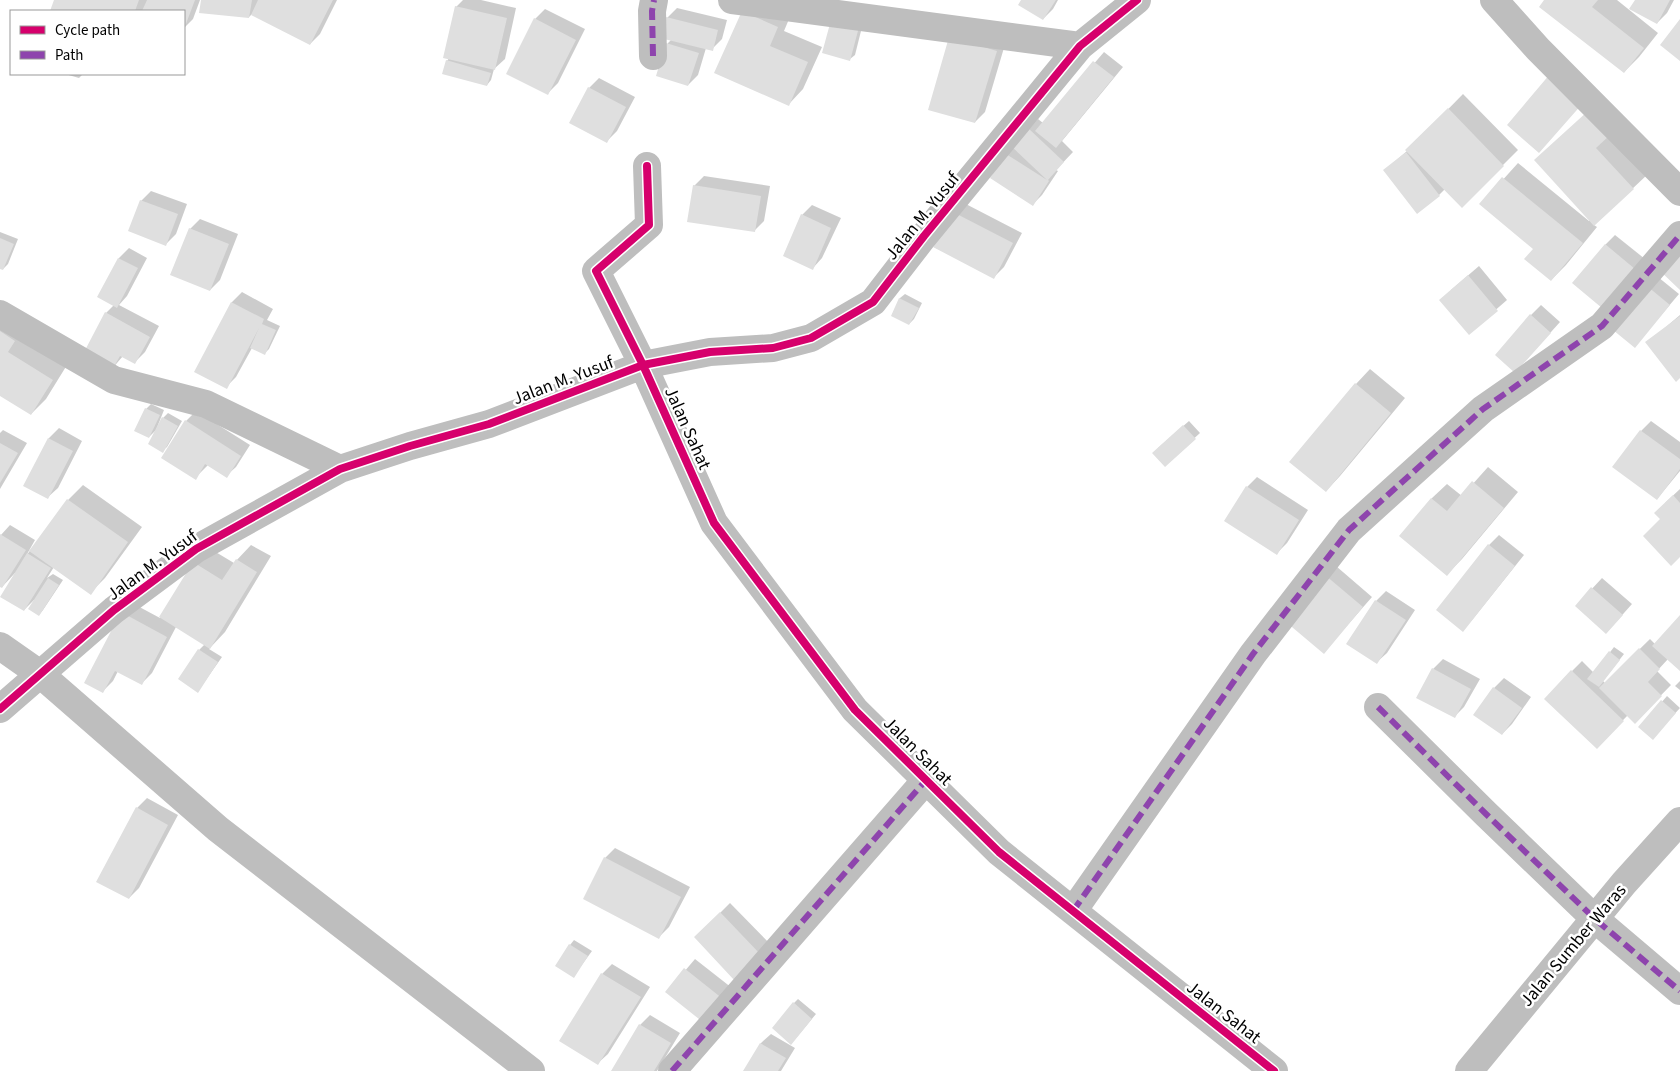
<svg xmlns="http://www.w3.org/2000/svg" width="1680" height="1071" font-family="'Source Sans 3',sans-serif">
	<style>
		.shadow { fill: #0003 }
		.building { fill: #dfdfdf }
		.lines { fill: none; stroke-linecap: round; stroke-linejoin: round }
		.minor { stroke: #bebebe; stroke-width: 28 }
		.quiet { stroke: #8e44ad; stroke-width: 6; stroke-dasharray: 12 6; stroke-linecap: butt }
		.cycleway-casing { stroke: #fff; stroke-width: 11 }
		.cycleway { stroke: #d6006c; stroke-width: 8 }
		.labels { text-anchor: middle; stroke-width: 5; stroke-linejoin: round; paint-order: stroke }
		.street-label { font-size: 18px; fill: #000; stroke: #fff }
	</style>
	<rect width="100%" height="100%" fill="#fff"/>
	<path class="shadow" d="M55,0h145l-7,19 -9,9v-17h-133z
		M202,0h135l-17,34 -10,10 -58,-30 -3,3z
		M463,0h18l35,8 -11,51 -11,10 -3,11 -4,5 -40,-24 2,-3 7,-51z
		M1023,0h35l-5,9 -10,10z
		M1546,0h71l41,33 -19,24 -15,15z
		M1636,0h38l-7,13 -10,10z
		M677,8l50,12 -5,19 -10,10 -6,-1 -8,27 -10,10 -31,-10 11,-32 3,-3 -4,-22z
		M545,9l40,20 -27,54 -10,10 -13,-74z
		M743,11l49,1 -8,19 38,16 -19,42 -14,15z
		M863,23l-8,32 -5,4 -26,-7z
		M951,38l55,3 -21,71 -10,10z
		M1104,52l19,15 -61,74 11,11 -17,18 2,1 -16,24 -9,9 -26,-49 31,-36 5,4z
		M65,74h18l-4,4z
		M599,78l36,19 -18,34 -10,10 -18,-53z
		M1463,94l55,56 -56,56 -17,-17 -6,6 -54,-25 22,-19z
		M1604,97l44,77 -54,51 3,2 -31,38 -15,15 -16,-32 -54,-44 37,-41 71,58 1,-1 -54,-60z
		M704,176l66,10 -6,35 -10,10 -60,-45z
		M151,191l36,13 -11,30 -10,10 -25,-43z
		M962,202l60,31 -18,34 -10,10 -60,-30z
		M812,205l29,13 -19,40 -9,10 -11,-53z
		M200,219l38,15 -18,46 -10,10 -20,-61z
		M0,232l18,7 -10,25 -5,5 -3,-1z
		M1615,235l35,28 -32,39 -13,-57z
		M129,248l18,10 -20,38 -8,9 40,21 -14,26 -10,10 -12,-6 -12,14 -5,-57 8,-8 -15,-8 20,-39z
		M1479,266l28,34 -38,33 -18,-43z
		M1658,277l21,17 -44,52 13,-59z
		M242,292l31,17 -6,11 13,6 -11,23 -4,4 -13,-5 -16,29 -10,10 -30,-16 36,-69z
		M905,294l17,9 -8,16 -5,5 -17,-9 8,-17z
		M1541,305l19,17 -35,39 6,-46z
		M0,308l67,57 -21,34 -15,15 -31,-20z
		M1680,315v62l-33,-34z
		M1370,369l35,29 -65,78 -14,15 30,-107z
		M151,404l13,6 -8,20 -7,7 -3,-28z
		M196,411l54,34 -14,22 -10,9 -18,-11 -13,13 -9,-57z
		M168,413l14,8 -15,26 -5,4 1,-33z
		M1189,421l11,12 -35,32 -7,-17z
		M1651,421l29,21v29l-23,28 -43,-32 27,-36z
		M59,428l23,13 -24,47 -10,9 -23,-12 24,-47z
		M3,430l24,13 -27,46v-56z
		M1488,467l30,25 -56,67 -15,15 -46,-38 31,-38 15,-14 15,12z
		M1257,477l51,33 -21,33 -10,10 -30,-66z
		M83,485l59,42 -37,51 -15,15 -36,-26 -7,11 6,-4 10,6 -20,30 -4,5 -5,-15 -10,10 -9,-37 -13,14 -2,-2v-49l10,-11 25,15 -9,16 42,-56z
		M1680,489v67l-18,-37 3,-16z
		M1499,535l25,20 -52,65 -9,10 26,-85z
		M251,545l20,11 -46,76 -16,17 13,8 -24,34 1,-41 6,-6 -29,-17 -24,46 -10,10 -24,-12 -5,10 -10,10 29,-88 28,15 34,-56 15,-14 25,15z
		M1336,566l36,31 -48,55 -36,-31z
		M1602,578l30,26 -16,18 -40,-16z
		M1386,591l29,19 -28,43 -10,9 -1,-61z
		M1680,617v52l-12,-10 -11,12 14,14 -36,37 -7,-7 -31,32 -25,-76 10,-10 12,12 20,-26 10,7 -21,27 2,2 45,-44 5,5z
		M1443,659l37,20 -16,28 -10,10 -21,-48z
		M1504,678l27,19 -19,27 -10,10 -27,-20 19,-26z
		M1680,681v9l-5,-4z
		M1667,696l13,12 -23,25 -17,-6z
		M147,798l31,17 -39,73 -10,10 8,-90z
		M615,848l75,39 -21,40 -10,10 -54,-79z
		M730,903l41,42 -36,35 -39,-43z
		M574,940l18,11 -19,26 -3,-32z
		M695,959l37,29 -19,24 -46,-20z
		M612,964l38,23 -42,67 -10,9 4,-89z
		M798,999l18,15 -20,24 -2,-35z
		M650,1015l30,18 -23,38h-45l28,-46z
		M771,1034l24,14 -14,23h-37l17,-28z"/>
	<path class="building" d="M54,0h85l-4,11h-85z
		M147,0h48l-11,29v-18h-42z
		M201,0h51l-3,18 -50,-5z
		M258,0h75l-23,45 -59,-30z
		M1021,0h35l-13,20 -25,-15z
		M1544,0h54l-6,7 52,41 -20,25 -85,-66z
		M1635,0h35l-13,24 -28,-15z
		M455,6l52,12 -12,52 -52,-12z
		M742,11l36,16 -8,19 38,16 -19,44 -75,-33z
		M666,17l52,13 -5,21 -53,-13z
		M534,18l42,22 -28,55 -42,-21z
		M1680,19v42l-20,-16z
		M831,20l28,7 -9,34 -28,-8z
		M949,37l48,14 -22,72 -47,-13z
		M666,43l33,10 -11,33 -32,-10z
		M446,60l45,13 -4,13 -45,-12z
		M1093,61l21,16 -58,71 -21,-17z
		M1550,74l33,29 -44,50 -32,-28z
		M588,87l38,20 -19,36 -38,-20z
		M1448,108l56,58 -42,42 -57,-58z
		M1588,111l22,24 -14,13 38,41 -40,37 -60,-66z
		M1028,128l36,34 -16,18 1,1 -16,25 -43,-28 16,-24 41,26 -36,-34z
		M1406,152l34,44 -23,18 -34,-44z
		M1502,177l81,66 -32,38 -27,-22 9,-10 -54,-45z
		M693,185l68,11 -6,36 -68,-10z
		M140,200l38,14 -12,32 -38,-15z
		M951,211l62,32 -19,36 -61,-32z
		M801,214l30,14 -18,42 -30,-14z
		M189,228l40,16 -19,47 -40,-16z
		M0,238l14,6 -11,26 -3,-1z
		M1605,244l36,30 -33,39 -36,-30z
		M1680,246v44l-22,-21z
		M118,258l20,10 -21,40 -20,-11z
		M1468,275l30,36 -29,24 -30,-35z
		M1647,286l23,19 -35,43 -22,-18z
		M899,298l20,10 -10,17 -18,-9z
		M231,302l33,17 -2,5 14,6 -11,25 -15,-7 9,-20 -32,61 -33,-17z
		M105,312l45,25 -15,27 -15,-8 -9,16 -29,-16z
		M1530,314l21,19 -36,40 -20,-18z
		M1680,316v62l-4,4 -31,-40z
		M0,331l15,10 -7,11 45,28 -22,35 -31,-19z
		M1355,383l36,30 -65,79 -37,-30z
		M145,408l15,7 -11,23 -15,-7z
		M162,417l16,9 -15,27 -15,-9z
		M185,420l56,36 -14,22 -22,-14 -9,16 -35,-22z
		M1183,425l13,14 -31,28 -13,-14z
		M1640,430l40,29v10l-23,31 -45,-33z
		M48,438l25,13 -25,48 -25,-13z
		M0,443l18,10 -18,30z
		M1472,481l32,27 -57,68 -48,-40 32,-38 16,13z
		M1246,486l53,34 -22,35 -53,-34z
		M1673,495l7,8v54l-9,9 -28,-30 17,-17 -6,-6z
		M67,499l61,43 -37,53 -62,-44z
		M0,534l26,16 -24,38 -2,-1z
		M1488,544l27,22 -52,66 -27,-22z
		M27,553l24,15 -27,43 -24,-14z
		M236,559l21,13 -47,77 -51,-32 34,-55 29,18z
		M1325,575l38,32 -39,47 -38,-32z
		M48,578l11,7 -20,31 -11,-7z
		M1591,587l32,28 -17,19 -31,-28z
		M1375,600l31,20 -29,44 -31,-20z
		M121,612l46,25 -25,48 -27,-14 -12,22 -19,-10z
		M1680,615v56l-28,-25z
		M1639,648l21,21 -12,13 14,14 -27,28 -36,-36z
		M198,649l20,13 -20,31 -20,-14z
		M1609,651l11,9 -21,27 -12,-8z
		M1432,668l39,21 -16,29 -39,-20z
		M1571,670l53,51 -27,28 -53,-50z
		M1493,687l29,21 -20,27 -29,-20z
		M1661,700l15,13 -23,27 -15,-13z
		M136,807l32,18 -39,74 -33,-17z
		M604,857l77,40 -22,42 -76,-40z
		M720,912l42,44 -27,25 -41,-44z
		M569,944l19,12 -14,22 -19,-12z
		M684,968l39,31 -19,24 -39,-31z
		M601,973l40,24 -43,68 -39,-24z
		M793,1002l19,17 -21,26 -19,-17z
		M639,1024l32,19 -17,28h-43z
		M760,1043l26,15 -8,13h-35z"/>
	<g class="lines">
		<path class="minor" d="M732,0l348,46
			M1494,0l44,49 142,143
			M653,56l-1,-45 2,-11
			M647,166l2,59 -53,46 47,94 71,158 141,187 144,142 275,219
			M0,314l114,66 92,24 134,65
			M0,646l40,28 178,155 313,242
			M1378,707l108,107 109,105 85,72
			M0,709l114,-99 82,-61 144,-80 70,-23 79,-22 154,-59 67,-13 63,-4 38,-10 62,-36 51,-66 156,-190 57,-46
			M1073,911l180,-257 96,-124 134,-121 119,-83 78,-91
			M672,1071l254,-291
			M1469,1071l155,-188 56,-62"/>
		<path class="quiet" d="M653,56l-1,-45 2,-11
			M1378,707l108,107 109,105 85,72
			M1073,911l180,-257 96,-124 134,-121 119,-83 78,-91
			M672,1071l254,-291"/>
		<g class="cycleway-casing">
			<path id="cycleway" d="M647,166l2,59 -53,46 47,94 71,158 141,187 144,142 275,219
				M0,709l114,-99 82,-61 144,-80 70,-23 79,-22 154,-59 67,-13 63,-4 38,-10 62,-36 51,-66 156,-190 57,-46"/>
		</g>
		<use href="#cycleway" class="cycleway"/>
	</g>
	<g class="labels">
		<g class="street-label">
			<text transform="translate(922 216) rotate(-51)" y="6">Jalan M. Yusuf</text>
			<text transform="translate(563 380) rotate(-21)" y="6">Jalan M. Yusuf</text>
			<text transform="translate(688 428) rotate(66)" y="6">Jalan Sahat</text>
			<text transform="translate(152 565) rotate(-36)" y="6">Jalan M. Yusuf</text>
			<text transform="translate(918 751) rotate(45)" y="6">Jalan Sahat</text>
			<text transform="translate(1573 945) rotate(-50)" y="6">Jalan Sumber Waras</text>
			<text transform="translate(1224 1012) rotate(38)" y="6">Jalan Sahat</text>
		</g>
	</g>
	<rect x="10" y="10" width="175" height="65" fill="#ffffff" stroke="#999999"/>
	<rect x="20" y="26" width="25" height="8" fill="#d6006c" stroke="#999999"/>
	<text x="55" y="35" font-size="15" fill="#000000">Cycle path</text>
	<rect x="20" y="51" width="25" height="8" fill="#8e44ad" stroke="#999999"/>
	<text x="55" y="60" font-size="15" fill="#000000">Path</text>
</svg>
